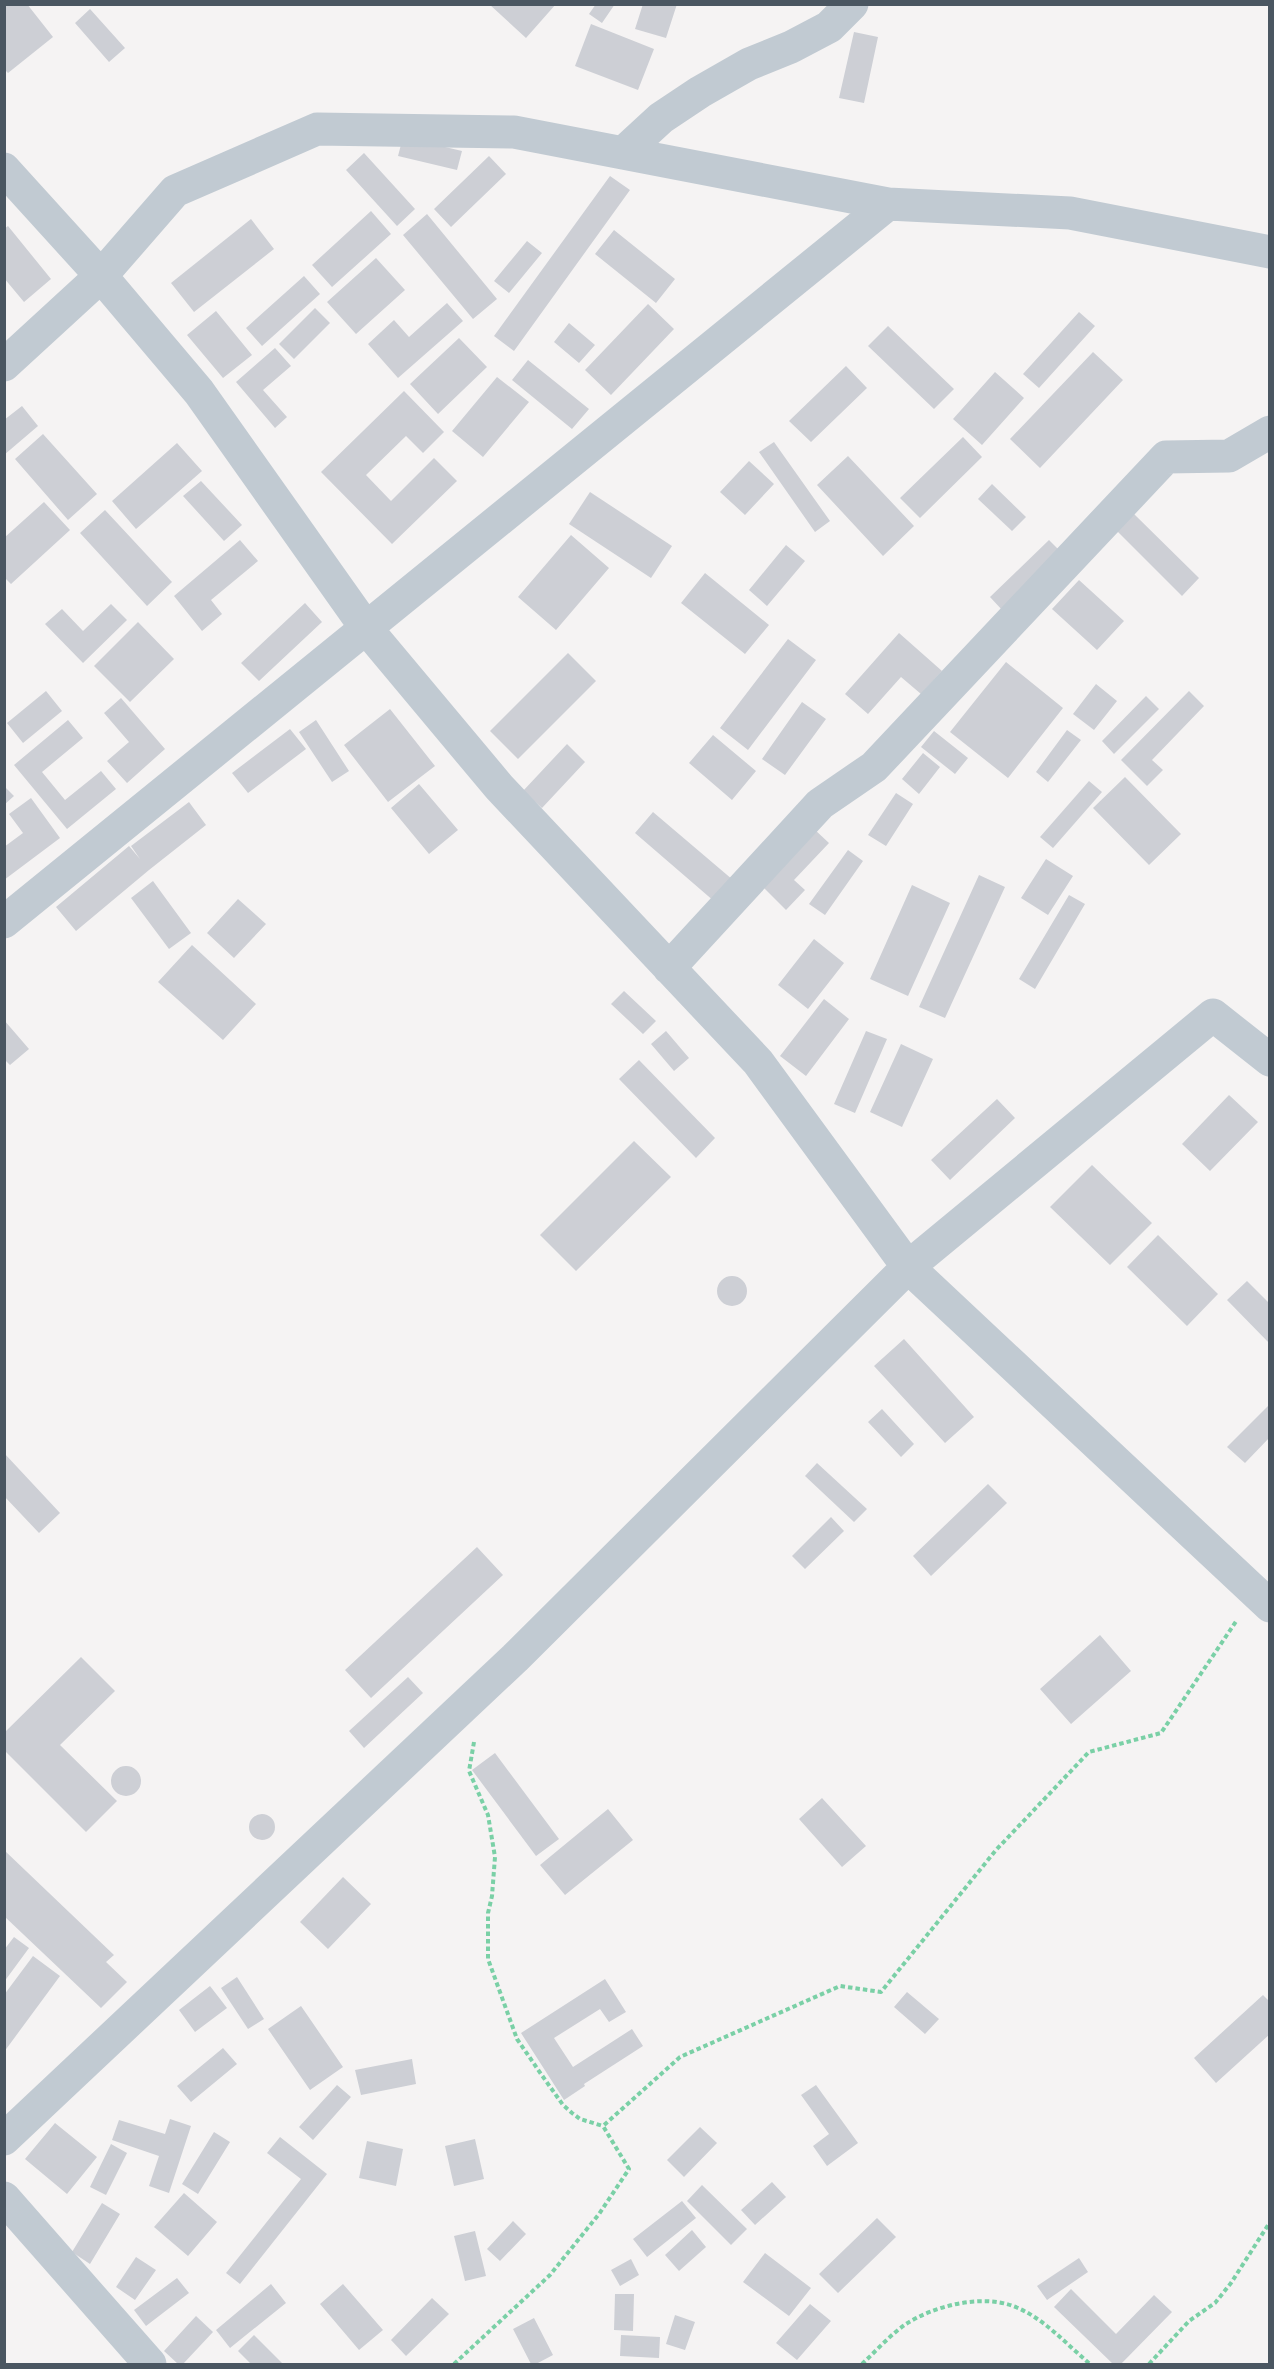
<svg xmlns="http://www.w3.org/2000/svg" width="1274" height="2369" font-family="'Golos Text',sans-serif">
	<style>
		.building { fill: #cdcfd5 }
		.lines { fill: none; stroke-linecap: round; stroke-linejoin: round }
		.path { stroke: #7ad0a6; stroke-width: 4; stroke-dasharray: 4.5 3; stroke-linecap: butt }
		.minor { stroke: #c1cad2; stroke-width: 33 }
	</style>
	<rect width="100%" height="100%" fill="#f5f3f3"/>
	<path class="building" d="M4,4h23l26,33 -45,36 -4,-4z
		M489,4h67l-30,34z
		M596,4h19l-13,19 -13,-9z
		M643,4h34l-11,34 -31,-9z
		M90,9l35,39 -16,14 -34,-39z
		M591,24l63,25 -16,41 -63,-24z
		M854,32l24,5 -14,66 -25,-5z
		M403,137l59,14 -5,19 -59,-14z
		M364,153l51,56 -18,17 -51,-56z
		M489,156l17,18 -55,53 -17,-18z
		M610,176l20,14 -116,161 -20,-15z
		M371,211l20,23 -59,53 -20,-22z
		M427,214l70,85 -24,20 -70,-84z
		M251,219l23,30 -80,63 -23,-29z
		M8,226l43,53 -27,23 -20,-24v-49z
		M614,230l61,49 -19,24 -61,-49z
		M527,241l15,12 -33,40 -15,-12z
		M376,258l29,32 -49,44 -29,-32z
		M304,276l16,18 -58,52 -16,-18z
		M447,303l16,18 -65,57 -30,-34 26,-24 15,17z
		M648,304l26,25 -63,66 -26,-25z
		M315,308l15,15 -36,36 -15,-15z
		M216,311l36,44 -29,23 -36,-43z
		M1079,312l16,14 -56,62 -16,-14z
		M569,323l26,22 -16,18 -25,-21z
		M888,326l66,63 -20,20 -66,-63z
		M459,338l28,29 -49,47 -28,-30z
		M275,348l16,18 -28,24 24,27 -12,11 -39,-46z
		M1093,352l30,28 -83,88 -30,-29z
		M528,360l61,49 -17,20 -60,-49z
		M846,366l21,22 -56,54 -22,-21z
		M995,372l29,26 -42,47 -29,-26z
		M497,377l32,25 -46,55 -31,-26z
		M404,391l40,41 -21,21 -17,-17 -40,39 25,26 43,-43 23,23 -65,63 -71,-72z
		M22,406l16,20 -34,29v-35z
		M43,434l54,60 -29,26 -53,-61z
		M963,437l19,20 -62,61 -20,-20z
		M774,442l56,79 -15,11 -56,-80z
		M177,443l25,28 -66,58 -24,-28z
		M848,456l66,70 -31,30 -66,-71z
		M749,461l25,23 -29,31 -25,-23z
		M201,481l41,44 -18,16 -41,-45z
		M992,484l34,33 -14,14 -34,-32z
		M590,492l82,54 -21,32 -82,-54z
		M44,502l26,28 -59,54 -7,-7v-39z
		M105,510l67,72 -25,24 -67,-73z
		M1134,514l65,64 -17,18 -65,-65z
		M571,535l38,33 -53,62 -38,-33z
		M240,540l18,21 -47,39 11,14 -20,17 -28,-35z
		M1049,540l14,14 -60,57 -13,-14z
		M786,545l19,16 -38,45 -18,-16z
		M705,573l64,52 -24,29 -64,-51z
		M1079,580l45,41 -27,29 -45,-41z
		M305,603l17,19 -63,59 -18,-18z
		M111,604l16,16 -44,43 -38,-39 17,-15 21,22z
		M138,622l36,37 -44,43 -36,-36z
		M899,633l43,38 -21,23 -20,-17 -33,37 -23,-20z
		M788,639l28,21 -68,90 -28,-22z
		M568,653l28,28 -78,78 -28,-28z
		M1006,662l57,46 -55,70 -58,-46z
		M1096,684l21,17 -23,29 -21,-16z
		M46,691l16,20 -39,32 -16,-20z
		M1189,691l15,15 -52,54 11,10 -16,16 -26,-26z
		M1146,696l13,13 -45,45 -12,-13z
		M121,698l44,51 -38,34 -20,-22 22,-19 -25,-29z
		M802,702l24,17 -41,56 -23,-16z
		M390,709l45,57 -47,36 -44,-57z
		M68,720l15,18 -41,34 23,28 36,-29 15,18 -49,40 -53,-64z
		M316,720l33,51 -17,11 -33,-50z
		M290,729l16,20 -58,44 -16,-20z
		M1067,730l14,10 -33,42 -12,-10z
		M934,731l34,27 -13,16 -34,-27z
		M713,735l43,36 -24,29 -43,-37z
		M567,744l18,18 -43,46 -19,-17z
		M923,753l17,14 -21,27 -17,-15z
		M1125,777l56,57 -32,31 -56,-57z
		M1089,781l13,11 -49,56 -13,-11z
		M419,784l39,46 -29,24 -38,-46z
		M4,786l10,10 -10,9z
		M896,793l17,11 -27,42 -18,-11z
		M31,798l29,40 -56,42v-33l19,-14 -14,-19z
		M189,802l17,23 -57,45 -73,61 -20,-24 73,-61 11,13 -9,-13z
		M653,812l80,68 -18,22 -80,-69z
		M814,829l15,14 -35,37 11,10 -19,20 -25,-25z
		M848,850l15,11 -38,54 -16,-11z
		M1046,859l27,17 -25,39 -27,-17z
		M979,875l26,12 -60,131 -26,-11z
		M153,881l38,52 -22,16 -38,-51z
		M912,885l38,18 -42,93 -38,-17z
		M1069,895l16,9 -50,85 -16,-10z
		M238,899l28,25 -32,34 -27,-25z
		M814,939l30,24 -36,46 -30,-24z
		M192,945l64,59 -33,36 -65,-58z
		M624,991l32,30 -13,13 -32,-30z
		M824,999l25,20 -43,57 -26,-20z
		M4,1020l25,29 -19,16 -6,-6z
		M666,1031l23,27 -15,13 -23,-27z
		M866,1031l21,8 -32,74 -21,-9z
		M901,1044l32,15 -31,68 -32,-15z
		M639,1060l76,78 -19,20 -77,-79z
		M1229,1095l29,27 -48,49 -28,-27z
		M997,1099l18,19 -65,62 -19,-20z
		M634,1141l37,36 -95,94 -36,-36z
		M1092,1165l60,58 -42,42 -60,-58z
		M1158,1235l60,59 -31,32 -60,-59z
		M717 1291a15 15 0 1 1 30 0a15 15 0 1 1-30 0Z
		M1247,1281l23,23v40l-43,-44z
		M904,1339l70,78 -29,26 -71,-77z
		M1270,1404v33l-25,26 -18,-16z
		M882,1409l32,35 -13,13 -33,-35z
		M4,1453l56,60 -21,20 -35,-37z
		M817,1463l50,46 -13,13 -49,-46z
		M988,1484l19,19 -76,73 -18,-20z
		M831,1517l13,14 -39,38 -13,-13z
		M477,1547l26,28 -132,123 -26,-28z
		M1100,1635l31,36 -60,53 -31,-35z
		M81,1657l34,34 -55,54 57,56 -31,31 -82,-82v-17z
		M408,1677l15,16 -59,55 -15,-17z
		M495,1753l64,86 -23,17 -64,-86z
		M111 1781a15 15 0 1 1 30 0a15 15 0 1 1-30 0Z
		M822,1798l44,48 -24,21 -43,-48z
		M608,1809l25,31 -68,55 -25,-30z
		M249 1827a13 13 0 1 1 26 0a13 13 0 1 1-26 0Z
		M4,1850l110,105 -8,7 21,20 -26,26 -97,-92z
		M343,1877l28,27 -43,45 -28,-27z
		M14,1937l15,11 -25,34v-32z
		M33,1956l27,20 -56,76v-57z
		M237,1977l27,42 -16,10 -27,-41z
		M605,1979l21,33 -17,10 -9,-13 -46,29 19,29 59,-38 11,17 -59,38 1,2 -21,14 -43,-67z
		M210,1986l17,22 -32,24 -16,-22z
		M907,1992l32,27 -14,15 -31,-27z
		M1263,1995l7,7v32l-54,49 -22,-25z
		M301,2006l42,61 -33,23 -42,-61z
		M223,2048l14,16 -46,38 -14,-16z
		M412,2059l4,25 -55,11 -6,-25z
		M337,2085l14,12 -38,43 -14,-13z
		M816,2085l42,58 -31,23 -14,-20 16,-12 -28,-39z
		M170,2119l21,7 -22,67 -20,-7 10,-30 -47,-16 7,-20 46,14z
		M55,2123l42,34 -30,37 -42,-35z
		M700,2127l17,16 -33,34 -17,-17z
		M214,2132l16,10 -32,52 -16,-10z
		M280,2137l47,37 -87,110 -14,-11 75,-94 -34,-26z
		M475,2139l9,40 -30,7 -9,-40z
		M367,2141l36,8 -7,37 -37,-8z
		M111,2144l16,9 -21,42 -16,-8z
		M772,2182l14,15 -31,28 -14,-15z
		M702,2185l45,44 -16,16 -44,-44z
		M184,2193l33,29 -29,34 -34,-29z
		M682,2201l14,17 -49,39 -14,-18z
		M102,2203l18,11 -30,50 -18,-12z
		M877,2218l19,19 -58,56 -19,-19z
		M513,2221l13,13 -26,27 -13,-12z
		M692,2230l14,17 -27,24 -14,-16z
		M475,2231l11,45 -21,5 -11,-45z
		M765,2253l46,35 -22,28 -46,-34z
		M136,2257l20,13 -21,30 -19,-13z
		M1079,2258l9,14 -41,28 -10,-14z
		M631,2259l8,16 -19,11 -9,-16z
		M177,2278l12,15 -43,33 -12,-16z
		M271,2284l15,19 -56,45 -14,-18z
		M343,2284l40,46 -24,20 -39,-46z
		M1071,2289l45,45 38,-39 18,17 -51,52h-8l-59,-57z
		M615,2294h19l-1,37 -19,-1z
		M432,2298l17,16 -43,42 -15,-16z
		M810,2304l21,17 -34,39 -21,-17z
		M675,2315l20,7 -10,28 -19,-6z
		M196,2316l17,16 -30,32h-5l-14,-13z
		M534,2318l19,37 -17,9h-5l-18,-35z
		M254,2335l29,29h-32l-13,-13z
		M621,2335l39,2 -1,21 -39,-2z"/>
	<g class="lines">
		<path class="path" d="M474,1742l-5,29 19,44 7,42 -3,39 -4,17v46l29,80 24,35 22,31 9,8 8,6 23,7
			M454,2364l96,-89 49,-61 30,-45 -26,-43 77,-69 160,-71 41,6 115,-142 93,-98 72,-19 76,-113
			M862,2364c14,-13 28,-29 44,-40 28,-18 74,-30 107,-18 30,11 53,38 77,58
			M1149,2364l40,-43 26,-18 16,-20 39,-61"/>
		<path class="minor" d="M623,153l38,-35 39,-26 49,-28 42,-17 38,-20 23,-23
			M4,169l97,107 98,116 167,236 133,159 259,275 150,205 362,339
			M4,365l97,-89 74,-85 142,-62 197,3 374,72 182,9 200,39
			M4,922l884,-718
			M669,968l151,-164 54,-37 292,-310 63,-1 41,-24
			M4,2139l511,-481 393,-391 305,-252 57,45
			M4,2198l146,166"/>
	</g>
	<rect width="1274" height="2369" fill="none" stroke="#4a5661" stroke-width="12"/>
</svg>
